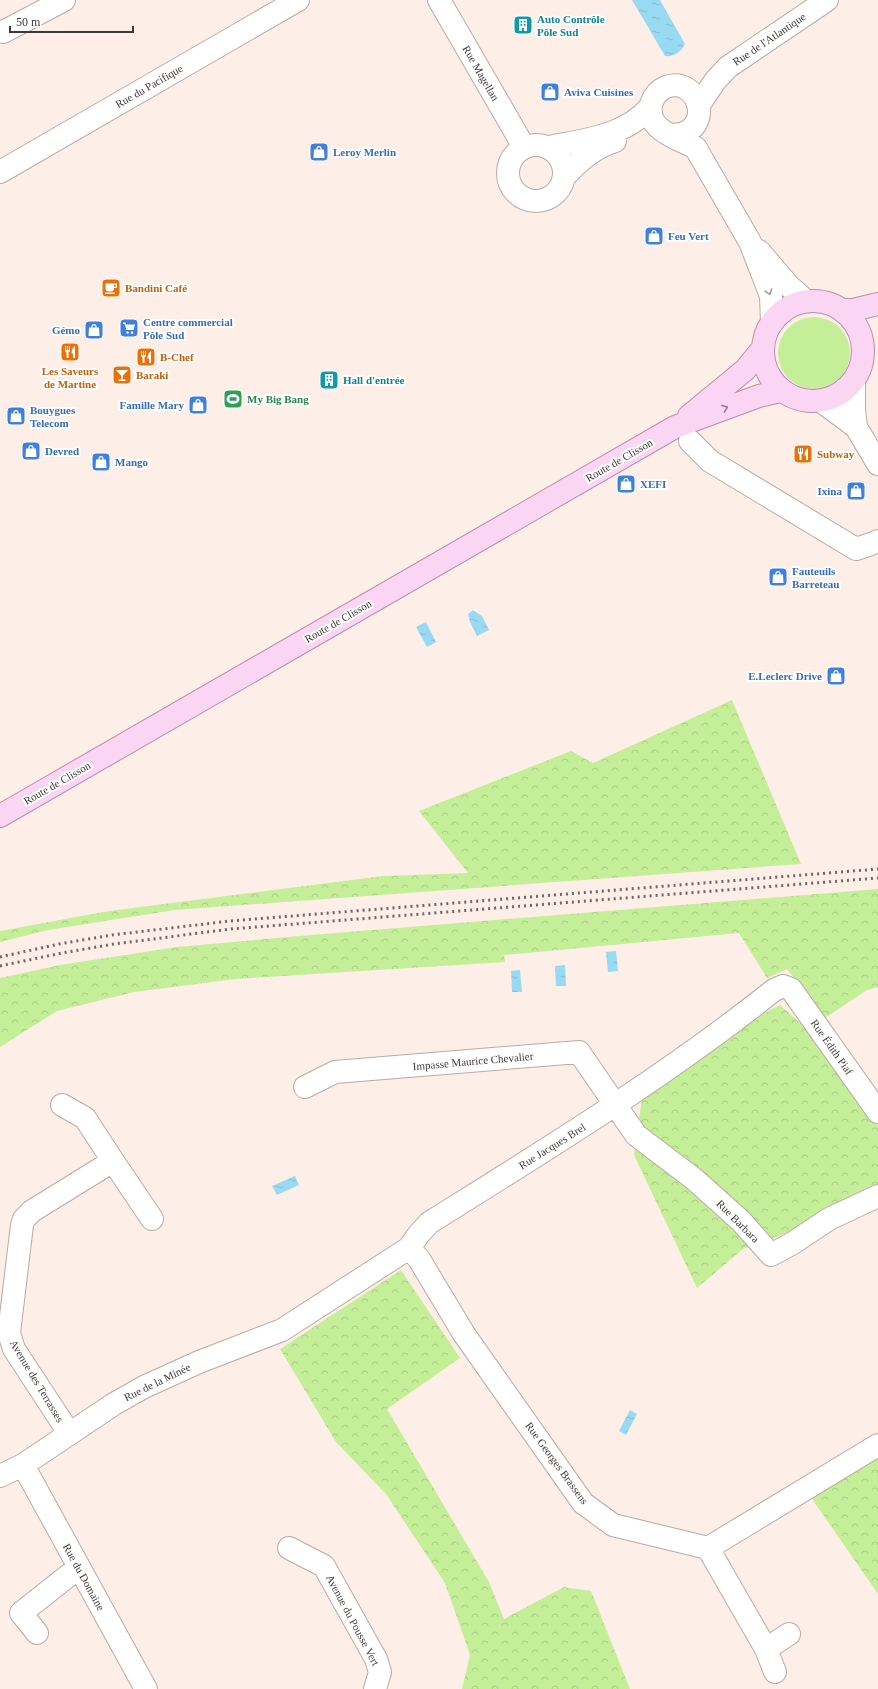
<svg xmlns="http://www.w3.org/2000/svg" width="878" height="1689" font-family="'Times New Roman',serif">
	<style>
		.green { fill: #c5ee99 }
		.forest { fill: url(#forest-crowns) }
		.water { fill: url(#water-ripples) }
		.lines { fill: none; stroke-linecap: round; stroke-linejoin: round }
		.minor-casing { stroke: #b9aaa5; stroke-width: 24 }
		.major-casing { stroke: #b78ead; stroke-width: 24 }
		.minor { stroke: #fff; stroke-width: 22 }
		.major { stroke: #fad6f4; stroke-width: 22 }
		.rail { stroke: #6f6763; stroke-width: 3; stroke-dasharray: 2 4; stroke-linecap: butt }
		.oneway { stroke: #9f9c9a }
		.oneway2 { stroke: #93808c }
		.labels { text-anchor: middle; stroke-width: 4; stroke-linejoin: round; paint-order: stroke }
		.culture-label { font-size: 11px; font-weight: bold; fill: #0d838f; stroke: #fff; text-anchor: start }
		.street-label { font-size: 11px; fill: #3f3936; stroke: #fff }
		.shop-label { font-size: 11px; font-weight: bold; fill: #366cbe; stroke: #fff; text-anchor: start }
		.food-label { font-size: 11px; font-weight: bold; fill: #c56008; stroke: #fff; text-anchor: start }
		.leisure-label { font-size: 11px; font-weight: bold; fill: #27864d; stroke: #fff; text-anchor: start }
	</style>
	<defs>
		<pattern id="forest-crowns" width="20" height="18" patternUnits="userSpaceOnUse"><rect width="20" height="18" fill="#c5ee99"/><path d="M2 6a3 3 0 1 1 6 0M12 15a3 3 0 1 1 6 0" fill="none" stroke="#aacd84"/></pattern>
		<pattern id="water-ripples" width="26" height="14" patternUnits="userSpaceOnUse"><rect width="26" height="14" fill="#99daf3"/><path d="M2 4q2-2 4 0t4 0M15 11q2-2 4 0t4 0" fill="none" stroke="#85bcd1"/></pattern>
	</defs>
	<rect width="100%" height="100%" fill="#feeee8"/>
	<path class="green" d="M778 353a36 36 0 1 1 72 0a36 36 0 1 1-72 0Z"/>
	<path class="forest" d="M732,700l69,164 -626,46 -127,20 -48,12v-11l109,-20 274,-35 85,-3 -49,-62 152,-60 22,12z
		M878,889v98l-11,3 -42,28 -38,-49 -20,9 -28,-45 -235,22 1,7 -269,17 -102,13 -77,19 -57,36v-69l60,-13 117,-18 122,-11z
		M780,1005l50,45 48,76v58l-92,49 -43,16 -46,39 -63,-133 8,-56 111,-80z
		M401,1270l59,88 -73,51 102,173 15,37 60,-32 27,4 39,98h-168l8,-34 -25,-72 -59,-89 -50,-52 -56,-93z
		M878,1454v140l-68,-98z"/>
	<path class="water" d="M632,0h28l25,44c-4,8 -11,13 -20,12z
		M473,610l9,6 7,14 -12,6 -7,-14 -2,-8z
		M426,622l10,20 -9,5 -11,-20z
		M616,951l2,20 -10,1 -2,-20z
		M565,965l1,21h-10l-1,-20z
		M520,970l2,22h-10l-1,-21z
		M295,1176l4,9 -22,10 -5,-9z
		M630,1410l7,4 -11,21 -7,-4z"/>
	<g class="lines">
		<g class="minor-casing">
			<path id="minor" d="M439,0l85,147
				M3,32l61,-32
				M699,105l16,-24 13,-14 99,-67
				M672,135c3,-1 8,0 12,-2 29,-11 12,-57 -18,-46 -7,3 -12,9 -14,15 -9,27 25,36 44,46l2,4 52,90 21,54 1,27
				M508 173a28 28 0 1 1 56 0a28 28 0 1 1-56 0Z
				M549,147c35,-7 77,-11 101,-40
				M0,172l298,-172
				M564,177c15,-16 29,-29 51,-36
				M759,251l30,35 17,15
				M854,382v27l2,18 22,37
				M821,401l35,26
				M690,441l20,20 146,88 15,-5 7,-3
				M305,1087l30,-15 244,-20 57,83 58,44 47,42 30,34 22,-12 36,-24 49,-23
				M62,1105l23,13 28,43 -81,50 -8,8 -2,6 -13,108 5,16 55,84
				M113,1161l39,58
				M409,1248l10,11 45,75 119,169 30,22 95,23 170,-103
				M23,1465l123,224
				M0,1476l23,-11 91,-61 30,-17 55,-25 83,-32 127,-82 10,-14 10,-11c118,-74 236,-146 345,-233l9,-4 8,3 87,123
				M289,1548l35,18 52,93 4,13 -5,17
				M708,1548l58,101 9,23
				M37,1633l-16,-20 57,-45
				M766,1649l23,-15"/>
		</g>
		<g class="major-casing">
			<path id="major" d="M763 351a50 50 0 1 1 100 0a50 50 0 1 1-100 0Z
				M843,310h10l25,-6
				M689,416l56,-46 18,-22
				M0,816l675,-389 84,-31 22,-5"/>
		</g>
		<use href="#minor" class="minor"/>
		<use href="#major" class="major"/>
		<path class="rail" d="M0,957l59,-13 53,-9 118,-14 648,-52
			M0,966l62,-13 52,-9 117,-15 647,-51"/>
	</g>
	<defs><path id="oneway-chevron" d="M-2-3.5L2.5 0L-2 3.5" fill="none" stroke-width="1.6" stroke-linecap="round" stroke-linejoin="round"/></defs>
	<use class="oneway" href="#oneway-chevron" transform="translate(769 292) rotate(72)"/>
	<use class="oneway2" href="#oneway-chevron" transform="translate(725 408) rotate(-21)"/>
	<defs>
		<g id="building-square" transform="scale(1)"><rect x="-9" y="-9" width="18" height="18" rx="4" fill="#0f9aa8" stroke="#fff"/><path d="M-4-6H4V6H1V3H-1V6H-4ZM-2.5-4.3h1.7v1.8h-1.7ZM.8-4.3h1.7v1.8H.8ZM-2.5-1h1.7V.8h-1.7ZM.8-1h1.7V.8H.8Z" fill="#fff"/></g>
		<g id="shop-square" transform="scale(1)"><rect x="-9" y="-9" width="18" height="18" rx="4" fill="#3f7fe0" stroke="#fff"/><path d="M-5-2.5h2.3a2.7 3.5 0 0 1 5.4 0H5L5.5 6h-11ZM-1.5-2.5h3a1.5 2.3 0 0 0-3 0Z" fill="#fff"/></g>
		<g id="cafe-square" transform="scale(1)"><rect x="-9" y="-9" width="18" height="18" rx="4" fill="#e8710a" stroke="#fff"/><path d="M-5.5-4.5H6V0H3Q3 3.5 0 3.5H-2.5Q-5.5 3.5-5.5 0ZM3-3.2v2h1.7v-2ZM-6 4.5H4V6H-6Z" fill="#fff"/></g>
		<g id="supermarket-square" transform="scale(1)"><rect x="-9" y="-9" width="18" height="18" rx="4" fill="#3f7fe0" stroke="#fff"/><path d="M-6-5.5h2.5l.6 2H6L4.5 2H-2.5L-4.4-4H-6ZM-1.5 3.2a1.3 1.3 0 1 0 .1 0ZM3 3.2a1.3 1.3 0 1 0 .1 0Z" fill="#fff"/></g>
		<g id="restaurant-square" transform="scale(1)"><rect x="-9" y="-9" width="18" height="18" rx="4" fill="#e8710a" stroke="#fff"/><path d="M-5-6h1v4h1v-4h1v4h1v-4h1v5L-1.5 .5V6h-2V.5L-5-1ZM5-6V6H3V1.5H1.5Q1.5-4 5-6Z" fill="#fff"/></g>
		<g id="bar-square" transform="scale(1)"><rect x="-9" y="-9" width="18" height="18" rx="4" fill="#e8710a" stroke="#fff"/><path d="M-6-5H6L.8 .8V4.5H3.5V6h-7V4.5H-.8V.8Z" fill="#fff"/></g>
		<g id="stadium-square" transform="scale(1)"><rect x="-9" y="-9" width="18" height="18" rx="4" fill="#2e9e5b" stroke="#fff"/><path d="M0-5a6.5 5 0 1 0 0 10a6.5 5 0 1 0 0-10ZM-3.5-1.8h7v3.6h-7Z" fill="#fff"/></g>
	</defs>
	<g fill-rule="evenodd">
		<use href="#building-square" x="523" y="25"/>
		<use href="#shop-square" x="550" y="92"/>
		<use href="#shop-square" x="319" y="152"/>
		<use href="#shop-square" x="654" y="236"/>
		<use href="#cafe-square" x="111" y="288"/>
		<use href="#supermarket-square" x="129" y="328"/>
		<use href="#shop-square" x="94" y="330"/>
		<use href="#restaurant-square" x="70" y="352"/>
		<use href="#restaurant-square" x="146" y="357"/>
		<use href="#bar-square" x="122" y="375"/>
		<use href="#building-square" x="329" y="380"/>
		<use href="#stadium-square" x="233" y="399"/>
		<use href="#shop-square" x="198" y="405"/>
		<use href="#shop-square" x="16" y="416"/>
		<use href="#shop-square" x="31" y="451"/>
		<use href="#restaurant-square" x="803" y="454"/>
		<use href="#shop-square" x="101" y="462"/>
		<use href="#shop-square" x="626" y="484"/>
		<use href="#shop-square" x="856" y="491"/>
		<use href="#shop-square" x="778" y="577"/>
		<use href="#shop-square" x="836" y="676"/>
	</g>
	<g class="labels">
		<g class="culture-label">
			<text x="537" y="23">Auto Contrôle<tspan x="537" dy="13">Pôle Sud</tspan></text>
			<text x="343" y="384">Hall d'entrée</text>
		</g>
		<g class="street-label">
			<text transform="translate(769 39) rotate(-34)" y="4">Rue de l'Atlantique</text>
			<text transform="translate(481 73) rotate(60)" y="4">Rue Magellan</text>
			<text transform="translate(149 86) rotate(-30)" y="4">Rue du Pacifique</text>
			<text transform="translate(619 460) rotate(-30)" y="4">Route de Clisson</text>
			<text transform="translate(338 621) rotate(-30)" y="4">Route de Clisson</text>
			<text transform="translate(57 783) rotate(-30)" y="4">Route de Clisson</text>
			<text transform="translate(832 1047) rotate(55)" y="4">Rue Édith Piaf</text>
			<text transform="translate(473 1061) rotate(-5)" y="4">Impasse Maurice Chevalier</text>
			<text transform="translate(552 1146) rotate(-32)" y="4">Rue Jacques Brel</text>
			<text transform="translate(738 1221) rotate(45)" y="4">Rue Barbara</text>
			<text transform="translate(37 1381) rotate(59)" y="4">Avenue des Terrasses</text>
			<text transform="translate(157 1382) rotate(-26)" y="4">Rue de la Minée</text>
			<text transform="translate(557 1463) rotate(54)" y="4">Rue Georges Brassens</text>
			<text transform="translate(84 1577) rotate(61)" y="4">Rue du Domaine</text>
			<text transform="translate(353 1620) rotate(62)" y="4">Avenue du Pousse Vert</text>
		</g>
		<g class="shop-label">
			<text x="564" y="96">Aviva Cuisines</text>
			<text x="333" y="156">Leroy Merlin</text>
			<text x="668" y="240">Feu Vert</text>
			<text x="143" y="326">Centre commercial<tspan x="143" dy="13">Pôle Sud</tspan></text>
			<text x="80" y="334" text-anchor="end">Gémo</text>
			<text x="184" y="409" text-anchor="end">Famille Mary</text>
			<text x="30" y="414">Bouygues<tspan x="30" dy="13">Telecom</tspan></text>
			<text x="45" y="455">Devred</text>
			<text x="115" y="466">Mango</text>
			<text x="640" y="488">XEFI</text>
			<text x="842" y="495" text-anchor="end">Ixina</text>
			<text x="792" y="575">Fauteuils<tspan x="792" dy="13">Barreteau</tspan></text>
			<text x="822" y="680" text-anchor="end">E.Leclerc Drive</text>
		</g>
		<g class="food-label">
			<text x="125" y="292">Bandini Café</text>
			<text x="160" y="361">B-Chef</text>
			<text x="70" y="375" text-anchor="middle">Les Saveurs<tspan x="70" dy="13">de Martine</tspan></text>
			<text x="136" y="379">Baraki</text>
			<text x="817" y="458">Subway</text>
		</g>
		<g class="leisure-label">
			<text x="247" y="403">My Big Bang</text>
		</g>
	</g>
	<path d="M10 26v6h123v-6" fill="none" stroke="#3f3936" stroke-width="2"/>
	<text x="16" y="26" font-size="12" fill="#3f3936" stroke="#ffffff" stroke-width="3" paint-order="stroke">50 m</text>
</svg>
